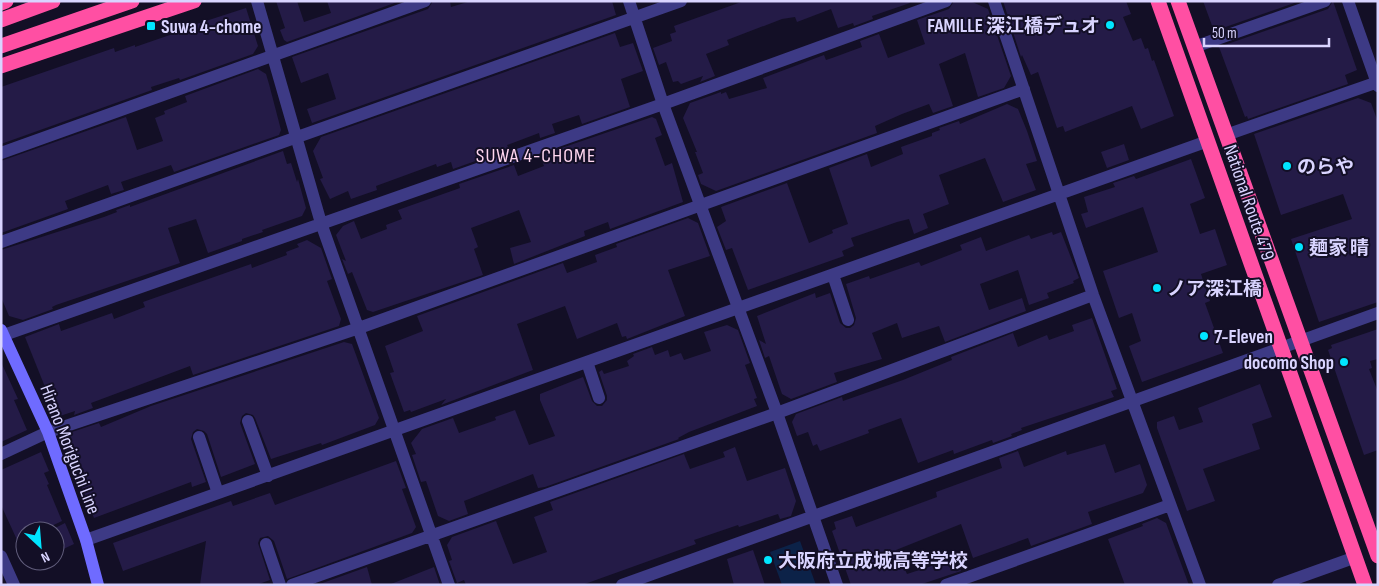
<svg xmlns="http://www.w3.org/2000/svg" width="1379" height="586" font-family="'Sofia Sans Condensed','Noto Sans JP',sans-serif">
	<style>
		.water { fill: #0c2248 }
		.building { fill: #241b47 }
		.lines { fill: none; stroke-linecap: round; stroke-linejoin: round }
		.street { stroke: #3d3a85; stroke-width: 12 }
		.secondary { stroke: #6f6bff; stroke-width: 12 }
		.highway { stroke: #ff4fa3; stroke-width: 15 }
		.poi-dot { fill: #00e5ff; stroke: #130f26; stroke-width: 2 }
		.labels { text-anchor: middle; stroke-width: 4; stroke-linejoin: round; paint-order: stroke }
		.poi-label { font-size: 19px; font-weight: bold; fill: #d9d4ff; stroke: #130f26; text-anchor: start }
		.street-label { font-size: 19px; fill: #d9d4ff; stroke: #130f26 }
		.neighbourhood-label { font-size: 20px; letter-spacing: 1px; fill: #ffd6f0; stroke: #130f26 }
	</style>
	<rect width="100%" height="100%" fill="#130f26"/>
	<path class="water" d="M800,541l16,44h-34l-12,-33z"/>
	<path class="building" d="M276,1h21l7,21 27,-9 -4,-12h73l-113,41 -3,-2 -4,-10 5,-2z
		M433,1h17l1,6 20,-6h141l4,14 -304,108 -5,-14 29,-10 -8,-26 -27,10 -9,-26 136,-48z
		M744,1h165l1,2 -38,13 1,3 -19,7 -1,-3 -15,5 -7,-19 -34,13 -2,-5 -13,2 -55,21 2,5 -23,9 9,22 -15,6 3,-6 -22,8 -3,-3 -5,1 -7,-20 -7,3 -6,-17 19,-7 -2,-7 6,-2 -2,-6z
		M954,1h16l18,8 23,67 -7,12 -26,9 -13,-44 -26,11 14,42 -20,7 -4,-9 -27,10 -27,12 2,7 -161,58 -15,-7 -3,-9 5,-2 -8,-21h2l-14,-34 7,-15 31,-11v2l5,-2 3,7 38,-11 -4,-10 61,-23 2,5 6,-2 30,-11 -2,-6 19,-7 9,24 37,-14 -8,-24 32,-11z
		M1003,1h123l5,13 -8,3 10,24 8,-3 4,11 3,-1 4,13 2,-1 20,56 -33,13 -9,-23 -67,26 -2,-6 -6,2 -19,-56 -7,3 -9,-20 -1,2z
		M1203,1h97l-86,30z
		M1333,1l24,69 -12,5 3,9 -100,35 -1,-3 -2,1 -26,-70 109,-38z
		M246,8l12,38 -5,8 -73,26 -1,-2 -28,9 1,3 -151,54v-57l113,-39 1,4 20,-7v2l29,-10 18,-6 -1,-2z
		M615,33l5,14 13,-4 10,28 -22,8 9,28 -48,17 -3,-9 -27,9 3,9 -15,5 -1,-5 -32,12 2,4 -56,20 -2,-7 -14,5 -1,-3 -60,22 1,4 -26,9 -3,-8 -18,8 -10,-20 3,-1 -10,-27 8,-14z
		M258,69l8,5 3,10 12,46 -2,5 -105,37 -3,-7 -50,17 3,8 -13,4 -3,-9 -43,16 3,8 -67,24v-72l125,-44 11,33 26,-9 -8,-23 10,-4 -1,-3 23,-9 -2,-6z
		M1358,98l13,5 7,19v180l-59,20 -28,-83 61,-20 -9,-25 -62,21 -27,-81z
		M1007,104l11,5 9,22 10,30 -11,3 10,26 -33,12 -18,-44 -46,17 10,29 -26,10 5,14 -14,6 -5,-15 -12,3 -46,16 3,8 -12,5 2,5 -96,34 -16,-42 -6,2 -9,-23 9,-6 -5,-14 66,-24 22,60 24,-10 -1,-3 16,-6 -19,-56 38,-14 4,13 32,-13 -2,-7 31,-11v-3l8,-3 -1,-2 20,-7 1,3z
		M652,117l4,2 6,16 -7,3 10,28 7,-3 11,39 -73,27 -2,-7 -24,9 1,5 -71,28 -4,-16 21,-6 -12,-32 -48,18 7,19 -4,2 9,26 -110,37 -6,-2 -15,-38 -4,2 -6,-15 4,2 -10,-26 7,-9 11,-5 7,18 26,-10 -1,-4 16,-6 -4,-9 62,-22 -1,-4 55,-19 4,11 26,-10 -3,-7 4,-1 -1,-4z
		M1124,144l5,16 -22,8 -6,-16z
		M283,151l4,13 4,-1 6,19 1,-3 8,29 -4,8 -40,14 1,2 -21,7v2l-34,12 -12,-34 -28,9 12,35 -124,42 -4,2 1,2 -30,11 -14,-4 -8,-19v-47l103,-33 13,-5 -1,-2 14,-5v2z
		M1191,159l14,39 -15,6 10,30 15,-5 12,36 -26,9 9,27 -5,2 18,50 -81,29 -13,-36 12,-5 -9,-28 -13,5 -16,-47 55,-19 -15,-45 -57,21 -5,-14 7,-2 -4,-15 31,-10 -2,-4 21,-7 2,3z
		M688,218l10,5 12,33 -42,14 17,46 -58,23 -1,-3 -4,1 -5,-14 -40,16 -12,-33 -48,18 16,46 -92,35 5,-6 -35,13 -1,-2 -6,2 -14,-39 4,-1 -9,-26 38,-15 -6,-15 146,-53 4,10 30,-11 -2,-7 22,-8 -1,-3z
		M1052,232l1,3 8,-3 18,46 -6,3 1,2 -27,10 2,5 -20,7 -11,-35 -38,14 9,26 33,-12 4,13 -81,31 -6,-16 -37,12 -5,-15 -25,10 10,26 -48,14 3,9 -46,17 -9,-5 -13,-38 -4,2 -6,-18 7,4 -9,-28 58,-23 1,5 14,-5 10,30 6,5h4l4,-3 2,-7 -10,-34 23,-8 1,3 49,-17 2,4 41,-16 -2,-5 21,-8 5,14 43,-16 2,4z
		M307,240l14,8 11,31 -5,2 14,38 -2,7 -146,49 -3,-9 -99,37 2,5 -19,7 1,-4 -18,6 -32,-80 34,-13 2,7 51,-18 2,6 31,-12 -2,-5 108,-38 1,4 35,-13 -1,-3 13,-5 -2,-3z
		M1092,318l25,71 -6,2 3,6 -93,31 1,2 -11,4 1,2 -19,7 -1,-3 -38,14 -1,-4 -35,13 -17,-45 -33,12 1,3 -49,18 -3,-7 -4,2 -5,-14 -11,4 -5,-14 4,-8 46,-17 1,4 60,-21 49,-20 -1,-3 62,-24 5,14 29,-12 2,5 25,-9 -2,-6z
		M727,325l11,5 12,33 -5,2 12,33 -3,1 3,7 -68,26 -11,6 1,1 -134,48 -7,1 -5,-14 -69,27 4,13 -19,7 -11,-5 -12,-35 -5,1 -9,-27 4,-1 -5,-11 11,-14 31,-11 6,15 37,-13 -1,-3 20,-7 14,35 26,-9 -15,-36v-6l43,-17 9,24 5,5h5l5,-6v-4l-8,-24 3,-2 2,4 25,-8 -2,-5 7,-5 -1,-2 19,-7 3,8 13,-5 2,7 11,-4 3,7 27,-9 -7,-19z
		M1378,329v30l-8,2 2,7 -3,1 9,23v58l-14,5 -36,-105 4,-2 -1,-3z
		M344,342l8,2 27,74 -4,7 -53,20 -1,-2 -50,16 -16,-41 -2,-3 -7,-2 -4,3 -2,7 15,41 -34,13 -14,-43 -3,-3 -7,-2 -4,3 -2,7 15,43 -14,5 -1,-5 -97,36 -22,-54 -5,-1 -2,-8 4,-22 30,-10 2,4 50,-21z
		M1,362l17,37 -4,1 13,30 -26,12z
		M1260,384l12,33 -20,7 8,25 -57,20 12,32 -28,10 -30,-83v-6l17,-6 5,14 24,-8 -5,-14z
		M1105,444l10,29 25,-9 7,21 -4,8 -55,19 4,12 -61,22 -3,-8 -55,20 -12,-34 -65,26 11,24 49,-16 5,13 -42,14h-68l-19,-54 4,-2 -2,-7 18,-6 4,11 81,-30 -1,-5 66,-24 -3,-10 19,-7 6,16 42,-16 1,4z
		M735,447l12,34 38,-13 11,33 -5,15 -11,3 -2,-5 -39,13 -1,-2 -44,15 2,4 -114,41h-116l-2,-5 -7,3 -8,-22 3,-1 -5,-15 5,-8 44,-16 17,43 34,-12 -13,-35 19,-7 -3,-8 134,-48 6,15 35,-12 -2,-5z
		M41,452l8,19 -5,2 5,11 -2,1 15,36 -21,10h-16v8l-7,3 -17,-37v-35z
		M396,461l10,27 -4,1 14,38 -4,6 -125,46 -13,-38 -6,-5 -8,2 -2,5 12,37 -14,5h-56l6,-44 -83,30 -10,-28 118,-42 2,5 37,-13 5,12z
		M1157,518l9,5 23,62h-64l-17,-46 35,-13 -1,-2z
		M65,523l9,21 -19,9v-25z
		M753,550l12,35h-31l-7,-26z
		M367,567l5,18h-55z
		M434,567l6,18h-49v-1z"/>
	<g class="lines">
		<path class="street" d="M257,1l64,222 128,362
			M629,1l34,103 114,309 60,172
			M994,1l99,294 107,290
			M1348,1l30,85
			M1194,47l131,-46
			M1226,135l152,-53
			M1,153l424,-152
			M1,242l680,-241
			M833,275l15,45
			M4,335l659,-231 283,-103
			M587,362l12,36
			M248,421l20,55
			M199,437l19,56
			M1,454l47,-22 311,-104 665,-239
			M86,540l1122,-399
			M266,544l14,41
			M1,556l13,29
			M292,585l485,-172 316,-118
			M622,585l756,-272
			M946,585l224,-80
			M1278,585l78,-28"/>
		<path class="secondary" d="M1,330l47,102 38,108 12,45"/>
		<path class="highway" d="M1158,1l207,584
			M1178,1l200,555
			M1,3l5,-2
			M1,20l52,-19
			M1,46l131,-45
			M1,66l193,-65"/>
	</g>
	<g class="poi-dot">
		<circle cx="1110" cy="25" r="5"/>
		<rect x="146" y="21" width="10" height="10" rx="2.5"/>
		<circle cx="1287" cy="166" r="5"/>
		<circle cx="1299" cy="247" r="5"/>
		<circle cx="1157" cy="288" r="5"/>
		<circle cx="1204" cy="336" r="5"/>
		<circle cx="1344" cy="362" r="5"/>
		<circle cx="768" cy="560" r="5"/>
	</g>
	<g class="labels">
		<g class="poi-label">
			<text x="1100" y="32" text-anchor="end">FAMILLE 深江橋デュオ</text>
			<text x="161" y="33">Suwa 4-chome</text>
			<text x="1297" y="173">のらや</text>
			<text x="1309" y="254">麺家 晴</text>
			<text x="1167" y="295">ノア深江橋</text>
			<text x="1214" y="343">7-Eleven</text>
			<text x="1334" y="369" text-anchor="end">docomo Shop</text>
			<text x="778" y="567">大阪府立成城高等学校</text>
		</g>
		<g class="street-label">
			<text transform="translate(1250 202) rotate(71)" y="7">National Route 479</text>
			<text transform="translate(71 449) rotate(69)" y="7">Hirano Moriguchi Line</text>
		</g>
		<g class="neighbourhood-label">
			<text x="536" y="162">SUWA 4-CHOME</text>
		</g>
	</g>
	<rect width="1379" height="586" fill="none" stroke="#d9d4ff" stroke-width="5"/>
	<g transform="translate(40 546) rotate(154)"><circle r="24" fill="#130f26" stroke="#625e7d"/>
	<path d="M0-4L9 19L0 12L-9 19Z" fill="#00e5ff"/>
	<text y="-8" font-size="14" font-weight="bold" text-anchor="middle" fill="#d9d4ff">N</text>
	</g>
	<path d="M1204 38v8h125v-8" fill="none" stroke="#d9d4ff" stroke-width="2.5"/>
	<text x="1212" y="38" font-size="15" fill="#d9d4ff" stroke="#130f26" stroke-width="4" paint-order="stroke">50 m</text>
</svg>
